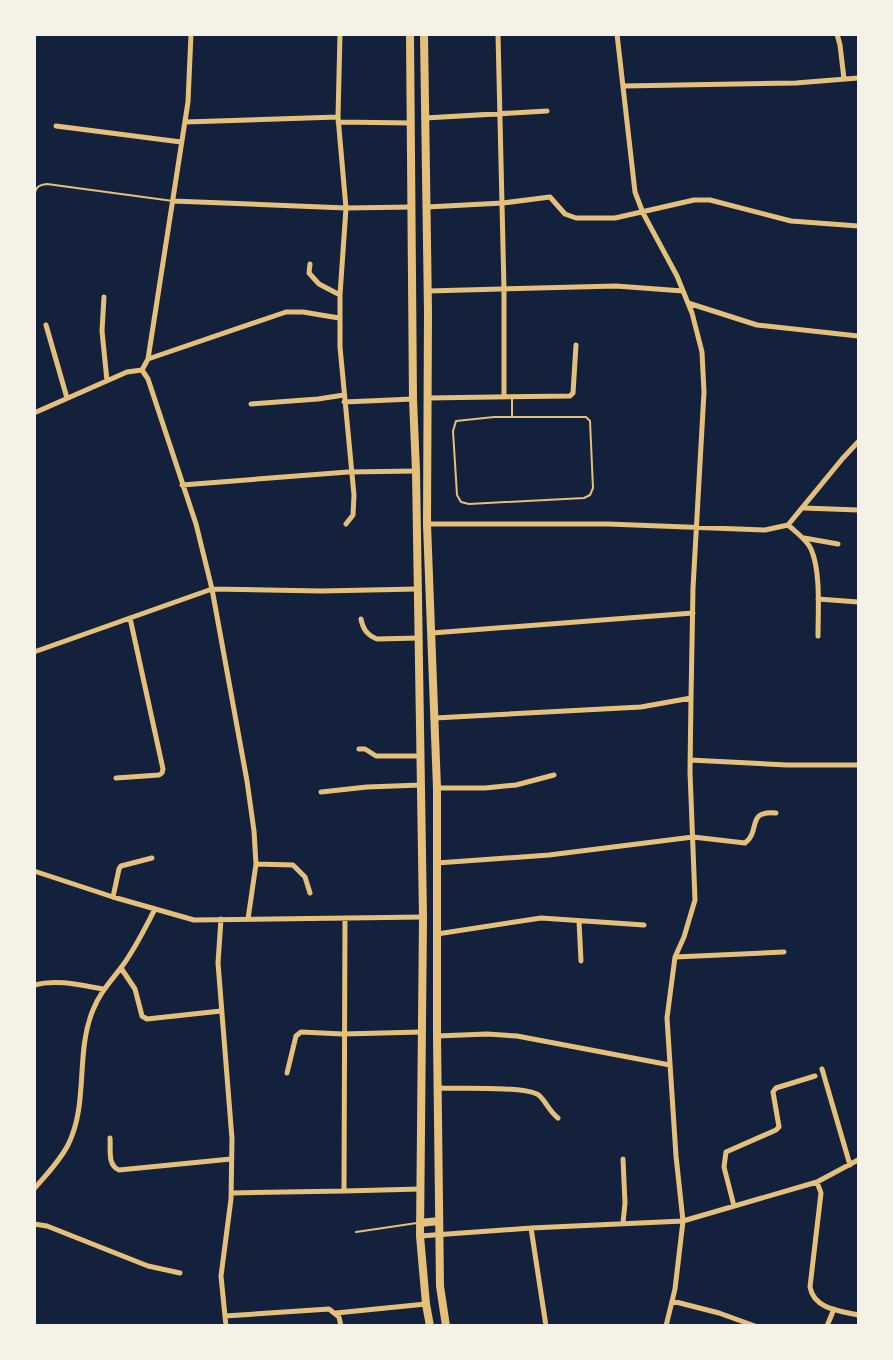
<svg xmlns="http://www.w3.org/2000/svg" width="893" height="1360" font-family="'DM Sans',sans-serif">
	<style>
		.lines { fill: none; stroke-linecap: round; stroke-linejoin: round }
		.service { stroke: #e5c07b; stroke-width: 2 }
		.minor { stroke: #e5c07b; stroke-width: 5 }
		.trunk { stroke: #e5c07b; stroke-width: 8 }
	</style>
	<rect width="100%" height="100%" fill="#14213d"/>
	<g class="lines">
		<path class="service" d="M34,196c2,-9 4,-11 13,-12l126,17
			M512,417h74l4,4 3,67 -3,7 -6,3 -115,6 -8,-2 -4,-7 -4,-64 3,-10 38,-4h18v-19
			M356,1232l61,-9"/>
		<path class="minor" d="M340,34l-2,83 8,91 -6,87v52l14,148 -1,20 -7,9
			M498,34l6,255v108
			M617,34l18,158 8,21 34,63 15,37 10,39 2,40 -11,196 -2,110 -1,74 5,128 -11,37 -9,20 -8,61 9,138 7,65 -8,68 -9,37
			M837,34l3,11 4,34
			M623,86l173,-3 62,-5
			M425,118l122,-7
			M185,122l153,-5
			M338,122l73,1
			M56,126l125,16
			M173,201l173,7 66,-1
			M427,207l76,-4 47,-6 15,17 11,4h39l79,-18h16l81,21 67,5
			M310,264l-1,9 10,11 21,11
			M428,291l188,-5 67,5
			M104,297l-2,34 5,50
			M688,303l69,22 101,11
			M46,325l21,73
			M148,359l138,-47h17l36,6
			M142,370l6,-11 40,-257 3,-68
			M428,398l142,-2 3,-3 3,-48
			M344,402l69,-3
			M251,404l67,-5 26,-4
			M34,413l93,-41 15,-2 6,9 48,145 16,65 35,192 7,50 2,33 -8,55
			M182,485l166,-13 68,-1
			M804,508l54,2
			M427,524h181l157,6 23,-5 55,-67 15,-16
			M788,525c8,7 19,15 23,24 10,22 7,63 7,87
			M804,538l34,6
			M818,599l40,3
			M361,619c2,10 6,16 16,20l42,-1
			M432,633l261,-20
			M34,652l178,-63 109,2 97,-2
			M435,718l206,-11 50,-9
			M359,749h6l11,7h45
			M690,760l97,5h71
			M116,778l43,-3 3,-2 1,-4 -33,-151
			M437,788h48l31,-3 38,-10
			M321,792l46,-5 54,-2
			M437,863l112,-8 144,-18 52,6c16,-12 1,-33 31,-30
			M256,864l37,1 12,12 5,16
			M34,871l79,26 81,23 229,-3
			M113,897l6,-28 2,-3 31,-8
			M345,918l-1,273 76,-2
			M221,919l-3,44 14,176 -1,60 -10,77 5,50
			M579,921l2,40
			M437,934l104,-16 103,7
			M675,957l109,-5
			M121,968l14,21 7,27 5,3 74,-8
			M34,985c23,-6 46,0 69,4
			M437,1036l50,-2 30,2 153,29
			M822,1069l28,96
			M287,1073l9,-37 5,-4 42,2 79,-2
			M438,1088c22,1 81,-2 99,6 7,3 11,17 21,24
			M110,1138c1,11 -3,27 9,32l112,-11
			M623,1159l2,44 -2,20
			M817,1182l4,11 -11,94c4,22 30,24 48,28
			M34,1189c12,-14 25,-27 34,-44 21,-42 7,-92 25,-135 7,-18 19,-30 30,-45 13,-18 22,-37 32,-56
			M231,1193l113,-2
			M734,1206l-10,-39 2,-15 50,-22 3,-3 -6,-35 3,-4 39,-12
			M34,1224l13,2 101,40 32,7
			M531,1228l15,98
			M420,1236l111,-8 152,-7 134,-39 41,-22
			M672,1301l47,12 36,13
			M336,1313l90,-9
			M225,1316l104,-7 10,8 2,9
			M827,1326l7,-17"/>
		<path class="trunk" d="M410,34l3,365 3,72 7,446 -3,319 6,68 4,22
			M424,34l4,278 -1,212 10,264v248l3,250 6,40
			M420,1223l19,-2"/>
	</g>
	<rect width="893" height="1360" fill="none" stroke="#f6f1e7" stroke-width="72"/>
</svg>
